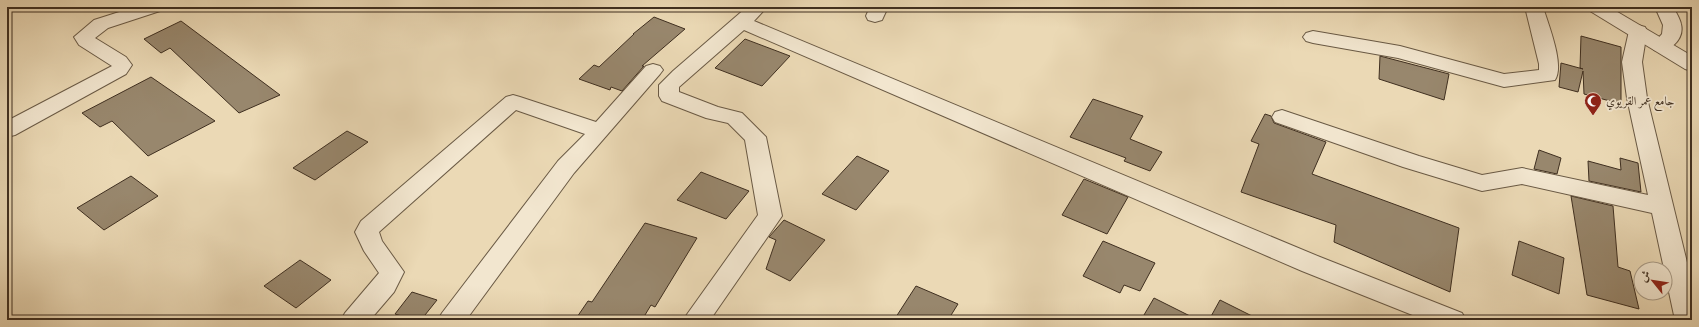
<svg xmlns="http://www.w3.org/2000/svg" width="1699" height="327" font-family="Vollkorn,Amiri,serif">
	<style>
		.building { fill: #98876d; stroke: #3f2f20 }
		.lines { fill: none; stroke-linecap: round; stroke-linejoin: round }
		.minor-casing { stroke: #6a5a45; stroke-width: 2 }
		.tertiary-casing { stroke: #6a5a45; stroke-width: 2 }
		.minor { fill: #f2e6cf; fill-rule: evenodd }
		.tertiary { fill: #f2e6cf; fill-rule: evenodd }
		.labels { text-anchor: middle; stroke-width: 3.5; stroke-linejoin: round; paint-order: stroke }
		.poi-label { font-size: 12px; fill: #3f2f20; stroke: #f2e6cf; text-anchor: start }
	</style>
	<rect width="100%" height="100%" fill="#ebd9b5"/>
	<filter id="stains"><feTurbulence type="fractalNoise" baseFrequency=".005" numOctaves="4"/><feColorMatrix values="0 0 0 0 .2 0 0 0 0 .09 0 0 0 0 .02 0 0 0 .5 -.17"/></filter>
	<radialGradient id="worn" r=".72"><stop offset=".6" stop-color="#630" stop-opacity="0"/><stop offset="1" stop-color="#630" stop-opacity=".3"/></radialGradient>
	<path class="building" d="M654,17l31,12 -43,37h2l-22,25 -11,-4 -1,3 -31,-11 15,-14 5,2 35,-33h-1z
		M181,21l99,74 -41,18 -69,-65 -9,5 -17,-14z
		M1581,36l40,11v57l-37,-10 -1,-23 -5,21 -19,-5 2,-24 22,6 -3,-1z
		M745,39l45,17 -28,30 -47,-18z
		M1380,56l69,18 -5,26 -65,-21z
		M151,77l64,44 -67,35 -36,-35 -12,6 -18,-14z
		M1093,99l50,17 -13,23 32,13 -12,19 -26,-10 2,-3 -56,-21z
		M1265,114l6,2 3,7 52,19 -14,32 147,54 -9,64 -116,-50 2,-17 -95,-33 18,-48 -8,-3z
		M347,131l21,11 -53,38 -22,-12z
		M1539,150l22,8 -4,16 -23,-5z
		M857,156l32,15 -33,39 -34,-16z
		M1620,158l18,5 3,29 -52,-11 -1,-20 33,9z
		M701,172l48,19 -23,28 -49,-19z
		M131,176l27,20 -54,34 -27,-22z
		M1084,179l44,18 -21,37 -45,-19z
		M1571,196l42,10 5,61 12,4 9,38 -52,-14z
		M784,220l41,20 -35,41 -24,-12 10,-29 -7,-3z
		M645,223l52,15 -42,69 -4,-2 -9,15h-67l13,-19 4,1z
		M1103,241l52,22 -15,28 -16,-6 -4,8 -37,-17z
		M1519,241l45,17 -5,36 -47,-19z
		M300,260l31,20 -35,28 -32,-22z
		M916,286l42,18 -10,16h-54z
		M412,292l25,8 -16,20h-6l-20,-6z
		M1154,298l44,22h-57z
		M1220,300l40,20h-51z"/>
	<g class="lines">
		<g class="minor-casing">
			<path id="minor" d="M135,7h28l-3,4 -52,17 -13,10 31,19 6,8 -6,9 -111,61 -8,2v-16l105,-55 -33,-21 -5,-8 20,-17z
				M747,7h20l-13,14 566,236 142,56 4,7h-41l-123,-49 -558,-241 -65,57v5l39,15 24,6 24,24 16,79 -72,104h-27l75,-105 -13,-75 -17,-17 -22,-5 -44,-17 -3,-5v-11l14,-14z
				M870,7h18l-6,13 -7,2 -7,-2 -2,-4z
				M1525,7h18c5,17 22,58 12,73l-51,7 -106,-29 -85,-15 -7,-2 -3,-4 3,-4 7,-2 87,15 104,28 35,-4v-6z
				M1655,7h18c3,5 7,12 8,17 4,16 -13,30 -27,26l-3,-4 11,-12 1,-9z
				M1638,25l7,2 2,4 -5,31 5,36 45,185v37h-17l-23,-107 -130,-29 -40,7 -79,-24 -128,-45 -3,-5 3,-5 7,-2 137,46 63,19 40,-7 126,27 -21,-97 -5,-36 7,-31 2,-4z
				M653,64l7,2 3,4 -3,4 -86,99 -108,147h-28l4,-7 116,-152 27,-27 -69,-24 -137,122 3,9 22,31 -10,20 -24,28h-29l4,-7 34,-40 -15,-22 -9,-19 6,-11 145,-124 7,-2 7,2 76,25 50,-56z"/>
		</g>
		<g class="tertiary-casing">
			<path id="tertiary" d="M1587,7h22l83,49v15l-7,-2 -95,-58z"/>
		</g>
		<use href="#minor" class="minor"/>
		<use href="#tertiary" class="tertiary"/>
	</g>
	<defs>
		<g id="mosque-pin" transform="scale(0.9)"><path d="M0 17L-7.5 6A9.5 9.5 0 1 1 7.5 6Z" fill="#8f2418" stroke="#f2e6cf"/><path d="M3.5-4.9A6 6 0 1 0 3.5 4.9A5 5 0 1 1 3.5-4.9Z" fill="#fff"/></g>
	</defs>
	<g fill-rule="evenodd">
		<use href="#mosque-pin" x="1593" y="101"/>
	</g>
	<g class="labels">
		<g class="poi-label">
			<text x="1606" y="105">جامع عمر القريوي</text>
		</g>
	</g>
	<rect width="1699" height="327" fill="none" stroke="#ebd9b5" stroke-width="24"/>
	<rect x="8" y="8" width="1683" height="311" fill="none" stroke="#3f2f20" stroke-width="2"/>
	<rect x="12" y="12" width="1675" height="303" fill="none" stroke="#3f2f20"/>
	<g transform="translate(1653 281) rotate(300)"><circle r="19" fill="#f2e6cf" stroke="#aa9d89"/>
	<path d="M0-3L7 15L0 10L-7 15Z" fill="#8f2418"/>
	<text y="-6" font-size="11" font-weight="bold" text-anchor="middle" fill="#3f2f20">ش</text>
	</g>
	<rect width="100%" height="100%" filter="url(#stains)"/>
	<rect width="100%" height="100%" fill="url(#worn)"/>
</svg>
